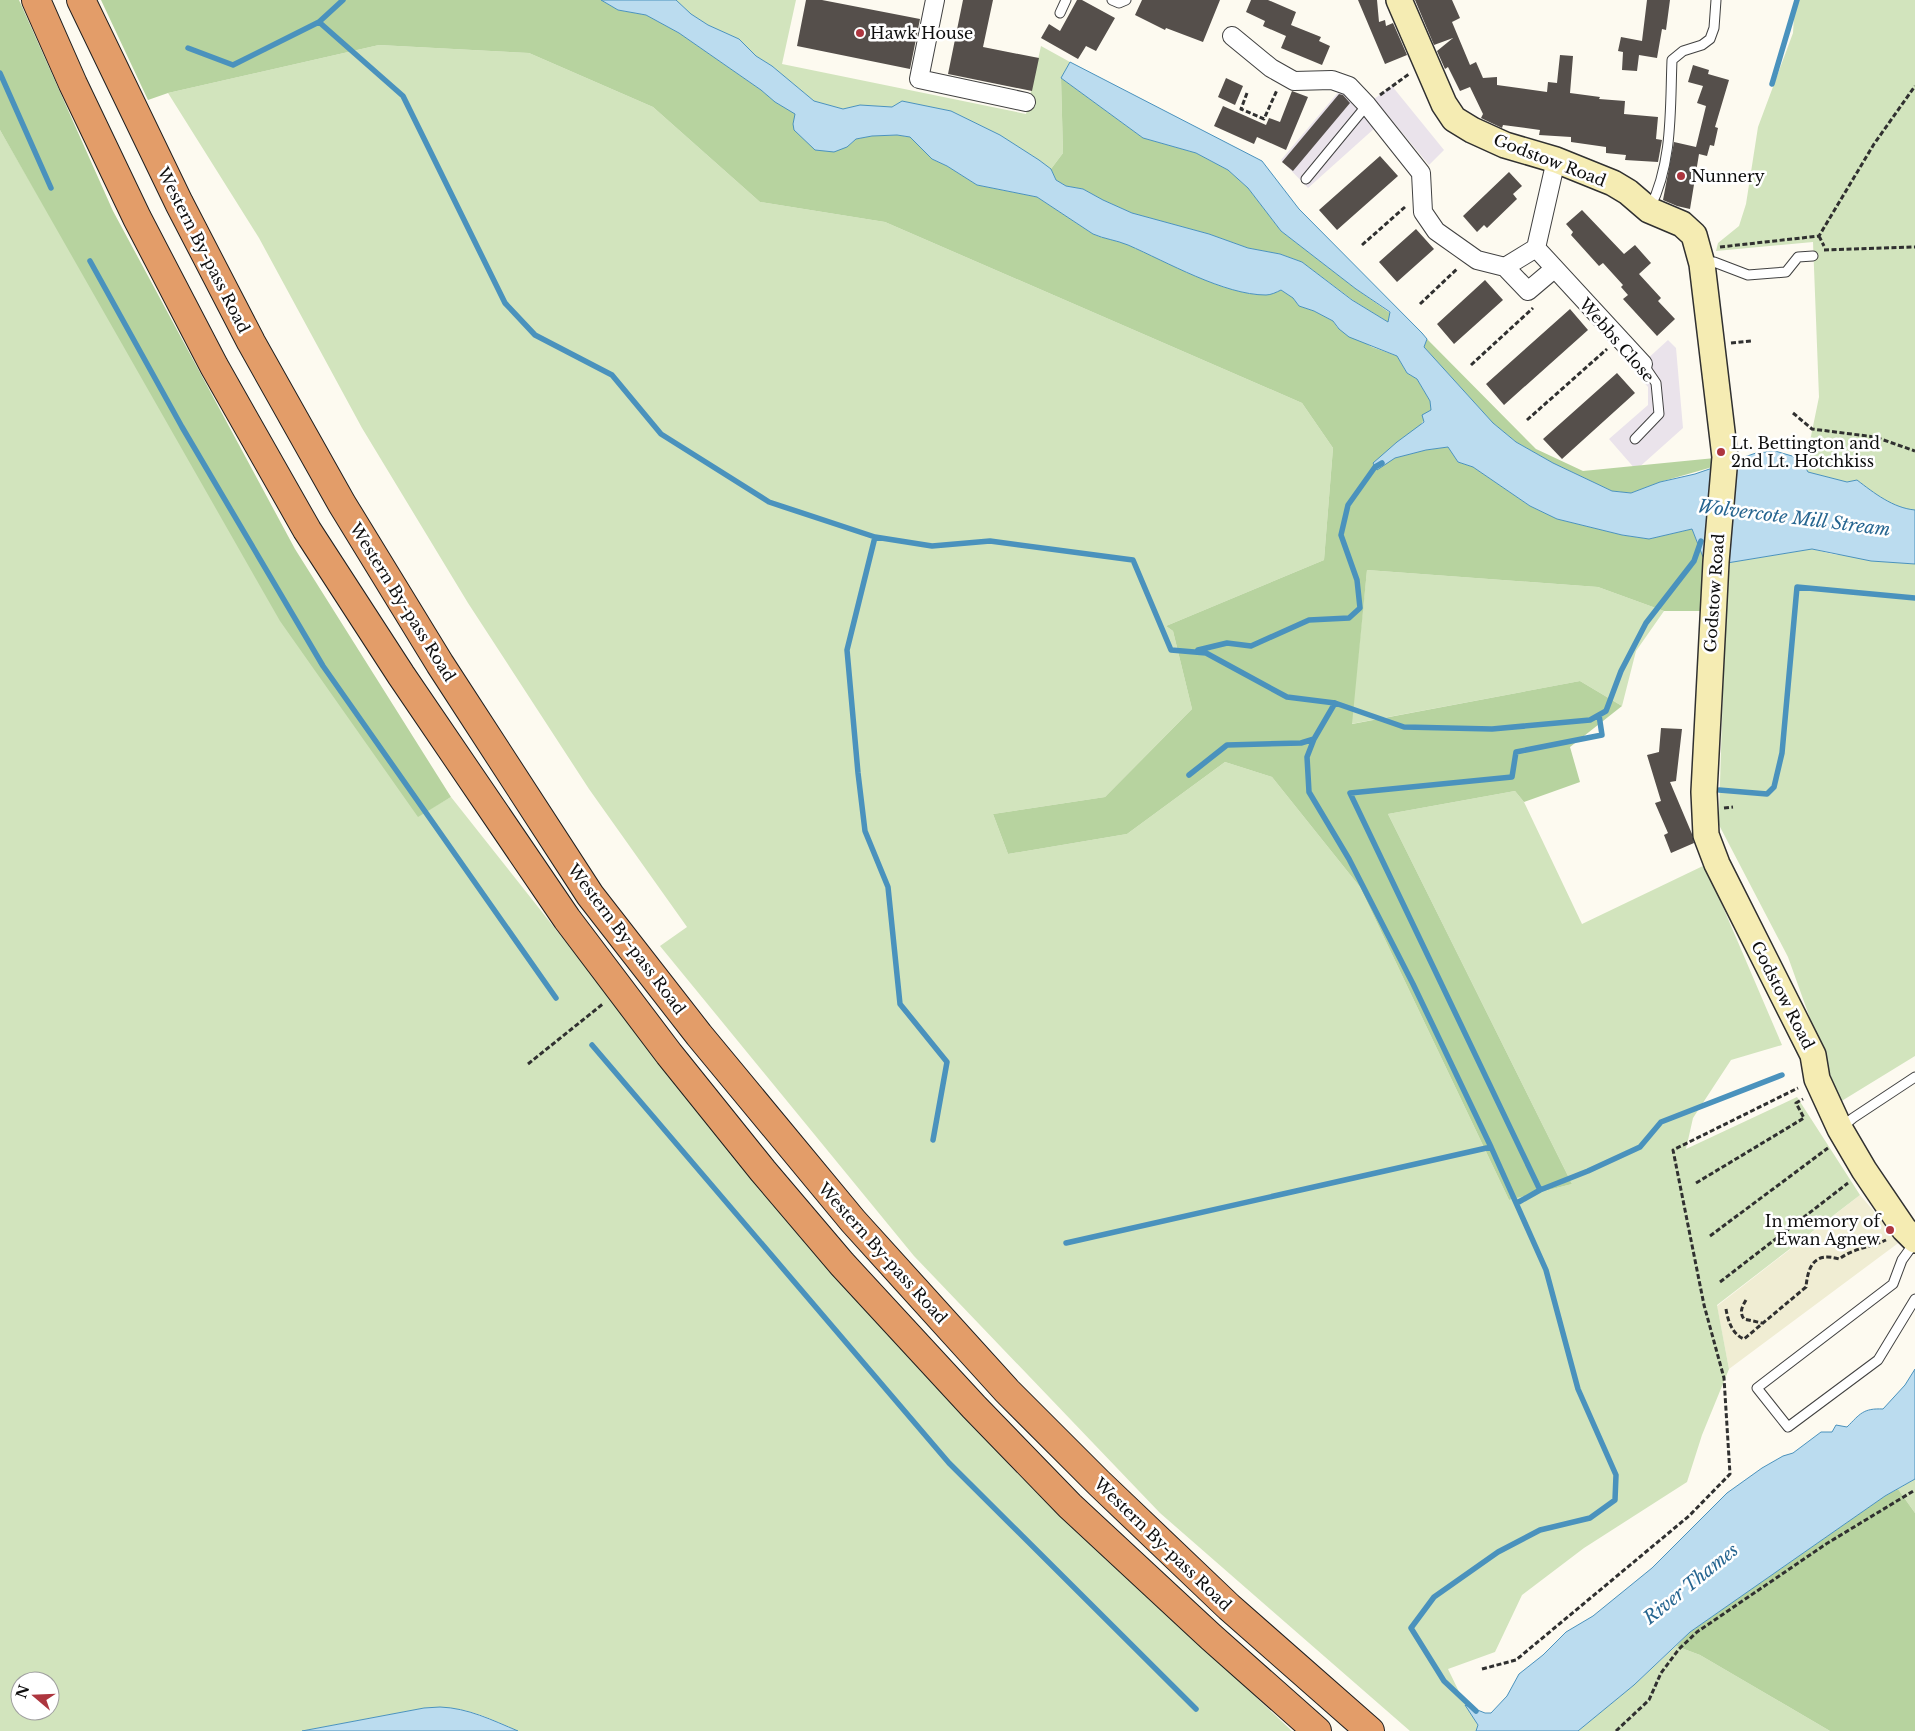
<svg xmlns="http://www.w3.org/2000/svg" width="1915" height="1731" font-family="'Libre Baskerville',serif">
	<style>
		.industrial { fill: #eae3eb }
		.farmland { fill: #f0edd3 }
		.green { fill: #d2e4bd; fill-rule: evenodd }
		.forest { fill: #b7d39f }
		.water { fill: #bbdcef; stroke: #4a92bd }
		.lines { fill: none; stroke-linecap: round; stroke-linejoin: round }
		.stream { stroke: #4a92bd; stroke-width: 5.5 }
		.building { fill: #554f4b }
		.lane-casing { stroke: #414141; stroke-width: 11 }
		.street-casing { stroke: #414141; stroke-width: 20 }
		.secondary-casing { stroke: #303030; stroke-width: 28 }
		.highway-casing { stroke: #1f1f1f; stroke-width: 30 }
		.path { stroke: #303030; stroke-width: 3; stroke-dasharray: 5 2.5; stroke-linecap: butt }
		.lane { stroke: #fff; stroke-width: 9 }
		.street { stroke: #fff; stroke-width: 18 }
		.secondary { stroke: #f5ecb3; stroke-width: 25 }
		.highway { stroke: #e39d69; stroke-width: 28 }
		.poi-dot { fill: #ad363f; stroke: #fff; stroke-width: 2 }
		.labels { text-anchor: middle; stroke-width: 5; stroke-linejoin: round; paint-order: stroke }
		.poi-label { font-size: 16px; fill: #0e0e0e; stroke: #fff; text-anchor: start }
		.street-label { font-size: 16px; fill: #0e0e0e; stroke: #fff }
		.water-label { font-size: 18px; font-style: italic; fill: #266590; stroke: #fff }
	</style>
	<rect width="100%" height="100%" fill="#fdfaf0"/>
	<path class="industrial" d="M1392,86l52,64 -15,15 -55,-66z
		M1341,89l35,38 -68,61 -27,-28z
		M1668,340l8,8 7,80 -47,42 -27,-31 39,-34v-18l-14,-16z"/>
	<path class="farmland" d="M1860,1195l30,35 11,11 -172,128 -12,-63z"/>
	<path class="green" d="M676,0h120l-14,64 244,50 15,-68 29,16 -9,16 2,75 -12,16 -12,-9 -39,-25 -49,-24 -49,-10 -10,6 -32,-2 -17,4 -29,-8 -42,-35 -16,-10 -17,-17 -31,-14 -17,-11z
		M1795,0h120v510c-22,-2 -41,-17 -58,-30l-10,2 -39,-10 -6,-11 8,-20 9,-44 -6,-155 -97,9 2,-8 21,-17 7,-22 12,-77 35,-94z
		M379,45l150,8 124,54 107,95 125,20 417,181 31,45 -9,112 -158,66 7,5 19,78 -87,88 -112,17 15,40 119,-20 98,-72 47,15 88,110 149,313 63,-16 -184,-370 127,-23 9,11 58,122 123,-59 77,180 -51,15 -38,58 -7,31 111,-52 63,98 -143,110 12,64 -27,66 -15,47 -103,66 -62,47 -27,57 -47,17 16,33 11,16 3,9 -2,4h-66l-250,-218 -246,-257 -254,-310 27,-19 -98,-138 -121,-186 -106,-175 -103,-190 -91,-145z
		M0,130l62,107 356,579 33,-19 273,345 288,326 280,263h-774c-35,-16 -55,-26 -94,-23l-122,23h-302zM20,1681h30v30h-30z
		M1812,549l20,5 83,10v492l-75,46 -52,-145 -69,-132v-11l8,-251z
		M1367,570l231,17 66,24 -28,40 -14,55 -42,-25 -229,43z
		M1915,1479v34l-17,-24z
		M1676,1646l24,9 130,76h-252l56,-46z"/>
	<path class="forest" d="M0,0h19l94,211 182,338 156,248 -33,20 -138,-196 -280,-491z
		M101,0h500l17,10 28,5 33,18 82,57 14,12 21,12 -3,10 54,23 9,-8 16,-3 25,-1 13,2 22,22 15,7 30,19 60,12 56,37c11,5 23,6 35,11 39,17 96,50 138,50 5,0 10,-3 15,-5l12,8 6,8 15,5 19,10 4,6 35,20 25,9 10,17 10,6 13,22 1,9 -12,17 -22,15 -23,21 52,-13 22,-3 10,15 15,5 57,39 27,13 65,16 27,4 43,-10 11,28 -2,54h-37l-66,-24 -231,-17 -15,154 228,-43 42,25 -52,41 10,35 -56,20 -9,-11 -127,23 184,370 -63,16 -149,-313 -88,-110 -47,-15 -98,72 -119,20 -15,-40 112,-17 87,-88 -19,-78 -7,-5 158,-66 9,-112 -31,-45 -417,-181 -125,-20 -107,-95 -124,-54 -150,-8 -211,48 -20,7z
		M1061,78l82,60 53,15 32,17 20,18 33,43 75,58 34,24 -2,9 -34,-21 -52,-39 -22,-8 -32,-6 -39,-14 -77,-21 -29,-13 -20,-11 -17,-3 -10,-6 -5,-11 12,-16z
		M1427,339l109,110 47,22 132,-13 1,8 -56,16 -29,11 -19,-2 -59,-28 -37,-21 -23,-19 -69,-76z
		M1898,1489l17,24v218h-85l-130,-76 -24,-9 14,-14 195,-136z"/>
	<path class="water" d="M601,0h75l15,14 17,11 31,14 17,17 16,10 42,35 29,8 17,-4 32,2 10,-6 49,10 49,24 39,25 12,9 5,11 10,6 17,3 20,11 29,13 77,21 39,14 32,6 22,8 50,38 36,22 2,-10 -34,-23 -75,-58 -33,-43 -20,-18 -32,-17 -53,-15 -82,-60 9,-16 192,99 37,48 123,124 5,6 -3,8 69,76 23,19 37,21 59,28 19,2 29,-11 35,-8 61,-21 19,-2 17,5 10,5 6,11 39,10 10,-2c17,13 36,28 58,30v54l-44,-3 -59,-12 -85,14 -24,-6 -11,-28 -43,10 -27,-4 -65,-16 -27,-13 -57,-39 -15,-5 -10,-15 -22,3 -31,8 -18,12 -4,-7 24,-21 27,-20 -2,-7 9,-5 -1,-9 -13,-22 -10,-6 -10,-17 -48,-19 -10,-8 -6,-8 -19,-10 -15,-5 -6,-8 -12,-8c-4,2 -10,5 -15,5 -42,0 -99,-33 -138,-50 -12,-5 -24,-6 -35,-11l-56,-37 -60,-12 -30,-19 -15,-7 -22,-22 -13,-2 -25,1 -16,3 -9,8 -13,5 -19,-2 -21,-20 -1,-6 2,-10 -20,-12 -14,-12 -82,-57 -33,-18 -28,-5z
		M1915,1369v110l-30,17 -195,136 -56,53 -56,46h-102l2,-6 -13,-20 20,8h6l16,-17 12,-22 24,-19 23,-23 27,-16 59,-48 75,-75 35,-25 21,-12 10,-3 28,-21h11l4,-7 11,2c13,-13 16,-19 36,-18l22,-24z
		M440,1707c28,1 52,13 78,24h-216l122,-23z"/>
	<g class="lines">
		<path class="stream" d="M319,22l84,74 102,207 30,32 77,40 49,59 108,68 106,35
			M188,48l45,17 86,-43 24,-22
			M0,73l51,115
			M1772,84l25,-84
			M90,261l92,166 141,239 233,332
			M1198,650l29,-7 24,3 58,-26 40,-2 11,-10 -3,-28 -16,-45 7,-30 27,-38 7,-4
			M1314,739l-7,18 2,35 40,67 64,125 78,163 55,123 32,119 38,86 -1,25 -25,18 -50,12 -42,22 -64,45 -23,31 33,53 32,30
			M1189,775l38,-30 74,-2 13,-4 21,-36
			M1719,790l48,4 7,-7 8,-34 15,-166 118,11
			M592,1045l357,418 247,246
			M933,1140l14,-78 -47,-58 -12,-117 -23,-56 -7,-58 -11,-123 28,-113 57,9 58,-5 143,19 38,90 35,3 81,44 48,6 69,24 88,2 98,-9 16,-9 15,-40 25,-48 48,-62 7,-20
			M1540,1190l-190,-397 162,-16 4,-25 86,-17 -3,-20
			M1517,1203l23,-13 48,-19 52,-24 21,-25 121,-47
			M1066,1243l425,-96"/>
	</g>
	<path class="building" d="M806,0h16l98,19 -10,50 -113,-23z
		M963,0h30l-10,47 56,11 -7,33 -84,-17z
		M1077,0h5l33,18 -19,33 -10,-5 -8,13 -37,-21 8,-14 11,7z
		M1142,0h78l-17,42 -37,-14 -1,2 -30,-15z
		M1251,0h17l28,12 -5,13 30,12 -2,4 11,5 -8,19 -41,-17 5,-12 -23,-10 2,-5 -19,-9z
		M1358,0h19l2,22 6,-2 1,6 7,-3 14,32 -22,9z
		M1415,0h37l8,18 -8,4 18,43 6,-3 7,16 14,-1v8l50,7 1,-10 9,1 3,-28 13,1 -3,37 30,4 -1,2 26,2 -1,13 34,3 -2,22 6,1 -4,22 -33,-2 1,-5 -20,-2v-6l-35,-5v-5l-32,-2 1,-5 -37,-5 -1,3 -21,-10 2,-4 -13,-27 -10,4 -12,-24 -3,2 -8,-18 16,-13 -19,7z
		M1647,0h23l-4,30 -4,-1 -5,29 -18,-3 -2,16 -15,-1 1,-18 -5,-1 3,-14 21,4z
		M1693,65l16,5 -1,4 21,6 -14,47 3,1 -4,18 -4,-1 -3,11 -8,-2 -9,55 -13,-3 -14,-6 11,-58 22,5 10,-41 -9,-3 6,-17 -15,-4z
		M1226,78l17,8 -8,19 -17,-8z
		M1292,91l16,6 -22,53 -29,-13 -3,7 -40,-18 9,-20 43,19 3,-7 11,4z
		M1339,94l4,1 7,8 -57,68 -11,-9z
		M1380,156l18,20 -61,54 -18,-20z
		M1509,172l13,14 -9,8 4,5 -30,29 -3,-3 -7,7 -14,-16z
		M1582,210l42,44 11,-9 16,18 -12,11 22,24 -3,3 17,18 -18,17 -34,-37 5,-4 -7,-8 2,-2 -20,-22 -4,3 -28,-31 2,-3 -7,-8z
		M1416,229l18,20 -37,33 -18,-20z
		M1485,280l18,20 -49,44 -17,-20z
		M1570,309l18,21 -84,75 -18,-21z
		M1617,373l18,20 -73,66 -19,-20z
		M1661,728l21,1 -6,52 -6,1 22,52 2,9 -23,10 -7,-18 4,-2 -13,-30 6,-2 -14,-46 12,-3z"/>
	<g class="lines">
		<g class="lane-casing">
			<path id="lane" d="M1112,0l7,3 7,-3
				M1060,13l6,-13
				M1306,179l61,-74
				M1650,208c23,-46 20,-99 22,-148l11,-9 19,-6 8,-6 4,-11 2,-28
				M1703,264l11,-2 34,13 38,-3 12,-15 15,-1
				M1635,439l24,-25 -3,-31 -13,-19
				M1841,1128l12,-10 62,-41
				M1915,1242l-13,18 -9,24 -136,104 31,39 90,-67 37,-61"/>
		</g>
		<g class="street-casing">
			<path id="street" d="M935,0l-16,79 107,23
				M1232,36l39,32 23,13 38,-1 17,6 18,19 54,68 2,39 13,19 41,29 28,7 31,-19 20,-88
				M1536,248l107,116
				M1505,267l23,24 26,-22"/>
		</g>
		<g class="secondary-casing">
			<path id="secondary" d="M1399,0l45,104 10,15 18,11 33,15 51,15 57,23 15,9 21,18 33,14 12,11 8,29 23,193 -9,105 -12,230 2,43 11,29 96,191 4,24 23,50 24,41 40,59 11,11"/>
		</g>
		<g class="highway-casing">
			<path id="highway" d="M36,0l37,84 64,134 77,148 93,164 94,145 166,244 102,135 94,117 79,93 132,143 96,99 141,131 106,94
				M81,0l98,203 72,139 91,162 98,160 150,231 109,140 154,186 154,170 92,92 130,124 141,124"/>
		</g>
		<path class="path" d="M1247,93l-6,16 23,10 13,-29
			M1380,95l29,-21
			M1819,236l5,10
			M1362,245l43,-38
			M1720,247l99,-11 55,-92 41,-58
			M1824,250l91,-3
			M1420,304l38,-36
			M1731,343l20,-2
			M1471,365l62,-57
			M1793,413l19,16 63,8 40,14
			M1527,420l80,-71
			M1724,808l9,-1
			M528,1064l76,-61
			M1696,1183l108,-65 -8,-15 7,-4
			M1710,1236l118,-88
			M1720,1282l128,-99
			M1746,1300c-4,7 -7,12 -2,19l18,4
			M1726,1309c2,12 6,25 18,30l62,-52c2,-22 9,-35 33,-28 17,-12 30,-11 47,-19
			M1482,1669l34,-9 173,-144 41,-42 -6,-96 -20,-73 -31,-155 125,-62
			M1616,1731l33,-31 12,-27 18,-24 18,-17 129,-88 89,-54"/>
		<use href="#lane" class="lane"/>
		<use href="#street" class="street"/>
		<use href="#secondary" class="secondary"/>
		<use href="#highway" class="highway"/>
	</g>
	<g class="poi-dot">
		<circle cx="860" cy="33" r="5"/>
		<circle cx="1681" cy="176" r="5"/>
		<circle cx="1721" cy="452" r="5"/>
		<circle cx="1890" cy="1230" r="5"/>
	</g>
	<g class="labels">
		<g class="poi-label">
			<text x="870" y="39">Hawk House</text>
			<text x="1691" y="182">Nunnery</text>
			<text x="1731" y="449">Lt. Bettington and<tspan x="1731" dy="18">2nd Lt. Hotchkiss</tspan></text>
			<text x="1880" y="1227" text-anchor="end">In memory of<tspan x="1880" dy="18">Ewan Agnew</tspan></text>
		</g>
		<g class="street-label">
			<text transform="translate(1550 160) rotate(21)" y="6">Godstow Road</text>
			<text transform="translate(204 250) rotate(63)" y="6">Western By-pass Road</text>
			<text transform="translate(1617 340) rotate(49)" y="6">Webbs Close</text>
			<text transform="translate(1714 593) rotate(-86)" y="6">Godstow Road</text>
			<text transform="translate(403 602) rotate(58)" y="6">Western By-pass Road</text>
			<text transform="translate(627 939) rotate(53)" y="6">Western By-pass Road</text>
			<text transform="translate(1783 995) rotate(63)" y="6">Godstow Road</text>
			<text transform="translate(883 1253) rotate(48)" y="6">Western By-pass Road</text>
			<text transform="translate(1163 1544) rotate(44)" y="6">Western By-pass Road</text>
		</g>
		<g class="water-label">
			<text transform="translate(1794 518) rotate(7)" y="6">Wolvercote Mill Stream</text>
			<text transform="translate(1691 1584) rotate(-39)" y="6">River Thames</text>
		</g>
	</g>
	<g transform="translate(35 1696) rotate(289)"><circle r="24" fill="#ffffff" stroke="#9f9f9f"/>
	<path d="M0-4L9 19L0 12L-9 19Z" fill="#ad363f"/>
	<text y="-8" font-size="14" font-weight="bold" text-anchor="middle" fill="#0e0e0e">N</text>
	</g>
</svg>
